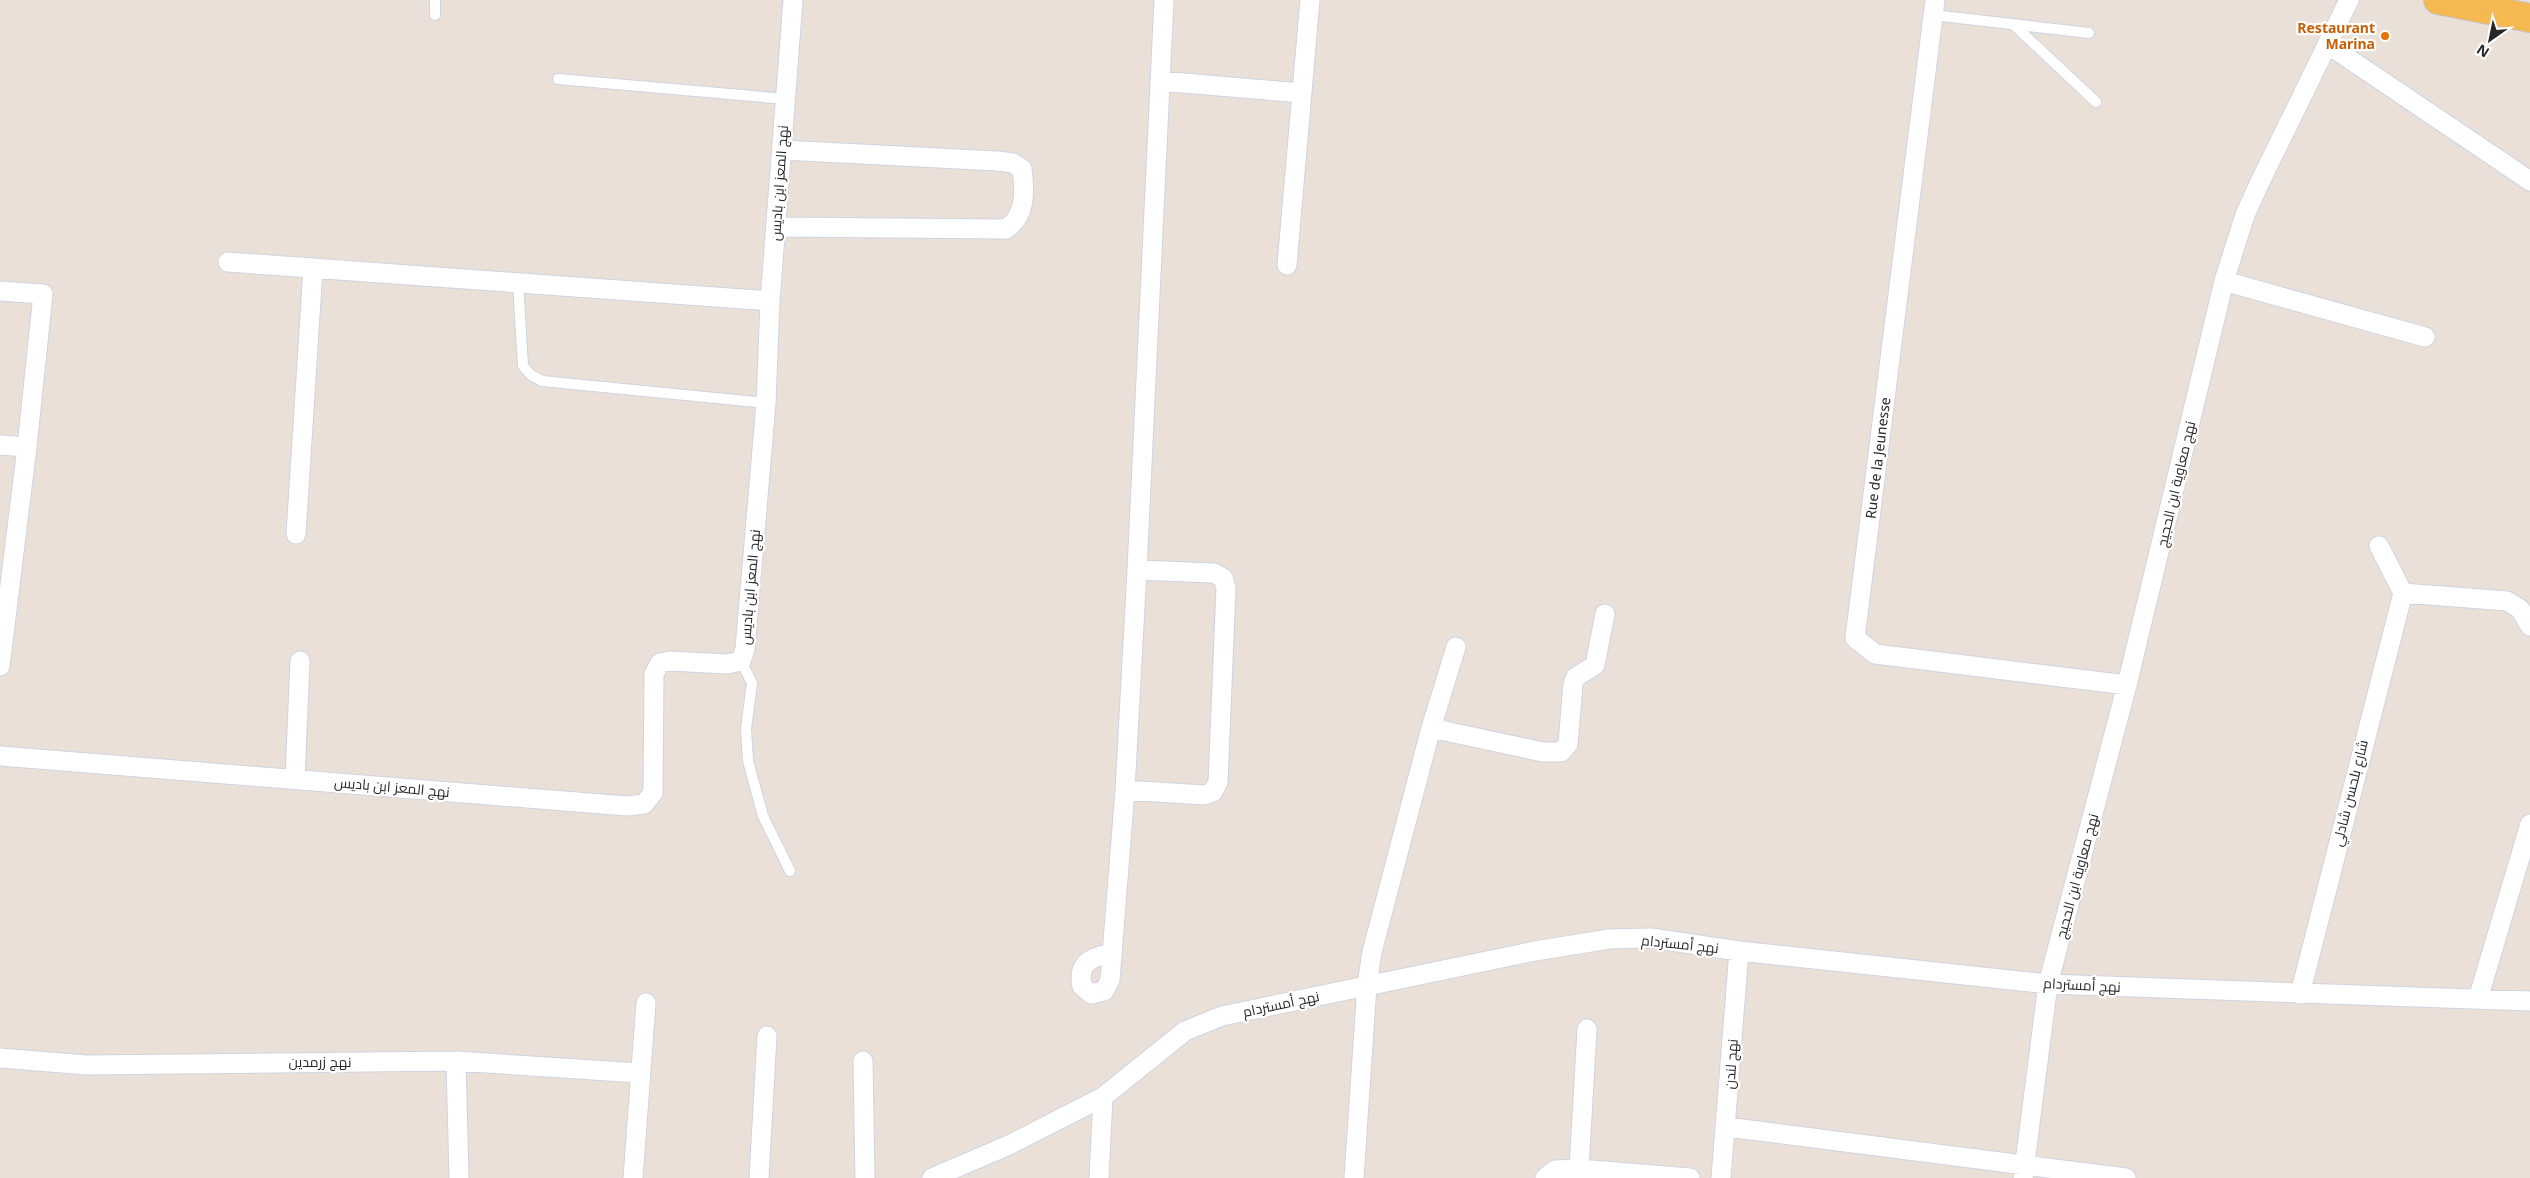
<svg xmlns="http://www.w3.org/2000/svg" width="2530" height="1178" font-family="'Noto Sans',Cairo,sans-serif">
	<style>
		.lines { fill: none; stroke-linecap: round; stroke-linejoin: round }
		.lane-casing { stroke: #cdd4e2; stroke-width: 12 }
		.street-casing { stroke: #cdd4e2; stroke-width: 21 }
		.primary-casing { stroke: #c3c3c3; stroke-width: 30 }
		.lane { stroke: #fff; stroke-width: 10 }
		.street { stroke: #fff; stroke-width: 19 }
		.primary { stroke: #f6b851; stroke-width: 28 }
		.food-dot { fill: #e8710a; stroke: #fff; stroke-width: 2 }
		.labels { text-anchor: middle; stroke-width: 4.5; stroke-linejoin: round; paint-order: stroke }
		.food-label { font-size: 14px; font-weight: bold; fill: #c56008; stroke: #fff; text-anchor: end }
		.street-label { font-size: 14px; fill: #272727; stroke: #fff }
	</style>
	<rect width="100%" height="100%" fill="#ebe0d7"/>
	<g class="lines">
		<g class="lane-casing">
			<path id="lane" d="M435,0v15
				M1933,15l156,18
				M2014,25l82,77
				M558,79l228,20
				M518,283l5,83 8,9 11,6 224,22
				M741,661l11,22 -6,46 2,32 15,55 27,55"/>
		</g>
		<g class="street-casing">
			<path id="street" d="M1935,0l-80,638 20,16 252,31
				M2327,44l203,137
				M1160,81l141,12
				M776,227l230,2c20,-13 19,-38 16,-60l-9,-6 -16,-2 -215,-11
				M228,262l542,39
				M1287,265l23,-265
				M2224,281l201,56
				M0,291l43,3 -16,153 -27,219
				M0,445l27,2
				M296,534l17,-265
				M2403,593l104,8 13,8 10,17
				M1431,728l112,24h18l7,-8 5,-60 3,-7 19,-12 10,-51
				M0,756l627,50 17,-2 9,-11 1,-119 6,-11 9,-2 58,3 14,-3 4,-12 21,-246 4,-102 23,-301
				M295,779l5,-118
				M1125,790l79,5 9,-3 5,-10 8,-194 -3,-10 -9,-5 -77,-3
				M1112,953c-20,4 -35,9 -30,33l9,8 13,-3 6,-11 15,-190 12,-220 27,-570
				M2300,994l103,-401 -24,-47
				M2478,999l52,-175
				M0,1058l87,7 369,-4 183,12
				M456,1061l3,117
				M863,1061l2,117
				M1727,1127l399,51
				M1579,1169l8,-140
				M633,1178l13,-175
				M759,1178l8,-142
				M932,1178l77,-33 94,-48 82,-66 37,-15 313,-65 74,-12 42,-1 88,13 309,33 482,17
				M1099,1178l4,-81
				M1354,1178l13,-193 5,-33 59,-224 25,-81
				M1545,1178l10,-8 24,-1 111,9
				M1721,1178l18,-227
				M2023,1178l25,-194 79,-299 97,-404 21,-66 14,-31 90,-184"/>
		</g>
		<g class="primary-casing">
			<path id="primary" d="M2438,0l92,18"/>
		</g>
		<use href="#lane" class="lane"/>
		<use href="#street" class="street"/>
		<use href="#primary" class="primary"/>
	</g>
	<circle class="food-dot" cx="2385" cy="36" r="5"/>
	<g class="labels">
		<g class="food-label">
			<text x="2375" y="33">Restaurant<tspan x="2375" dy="16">Marina</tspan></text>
		</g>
		<g class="street-label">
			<text transform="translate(779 183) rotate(-86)" y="5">نهج المعز ابن باديس</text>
			<text transform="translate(1878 458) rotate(-83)" y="5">Rue de la Jeunesse</text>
			<text transform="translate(2176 484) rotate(-77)" y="5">نهج معاوية ابن الحجيج</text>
			<text transform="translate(750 587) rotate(-85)" y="5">نهج المعز ابن باديس</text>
			<text transform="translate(392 787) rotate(5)" y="5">نهج المعز ابن باديس</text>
			<text transform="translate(2350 793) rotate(-76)" y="5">شارع بلحسن شادلي</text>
			<text transform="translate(2077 876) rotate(-75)" y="5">نهج معاوية ابن الحجيج</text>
			<text transform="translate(1680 944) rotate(6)" y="5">نهج أمستردام</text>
			<text transform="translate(2082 985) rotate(3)" y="5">نهج أمستردام</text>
			<text transform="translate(1281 1004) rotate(-12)" y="5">نهج أمستردام</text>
			<text x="320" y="1067">نهج زرمدين</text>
			<text transform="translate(1731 1064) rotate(-86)" y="5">نهج لندن</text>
		</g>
	</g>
	<g transform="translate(2490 40) rotate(213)" stroke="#ffffff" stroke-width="4" paint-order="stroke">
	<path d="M0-4L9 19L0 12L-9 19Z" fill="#272727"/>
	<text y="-8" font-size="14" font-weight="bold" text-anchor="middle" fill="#272727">N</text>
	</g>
</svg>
